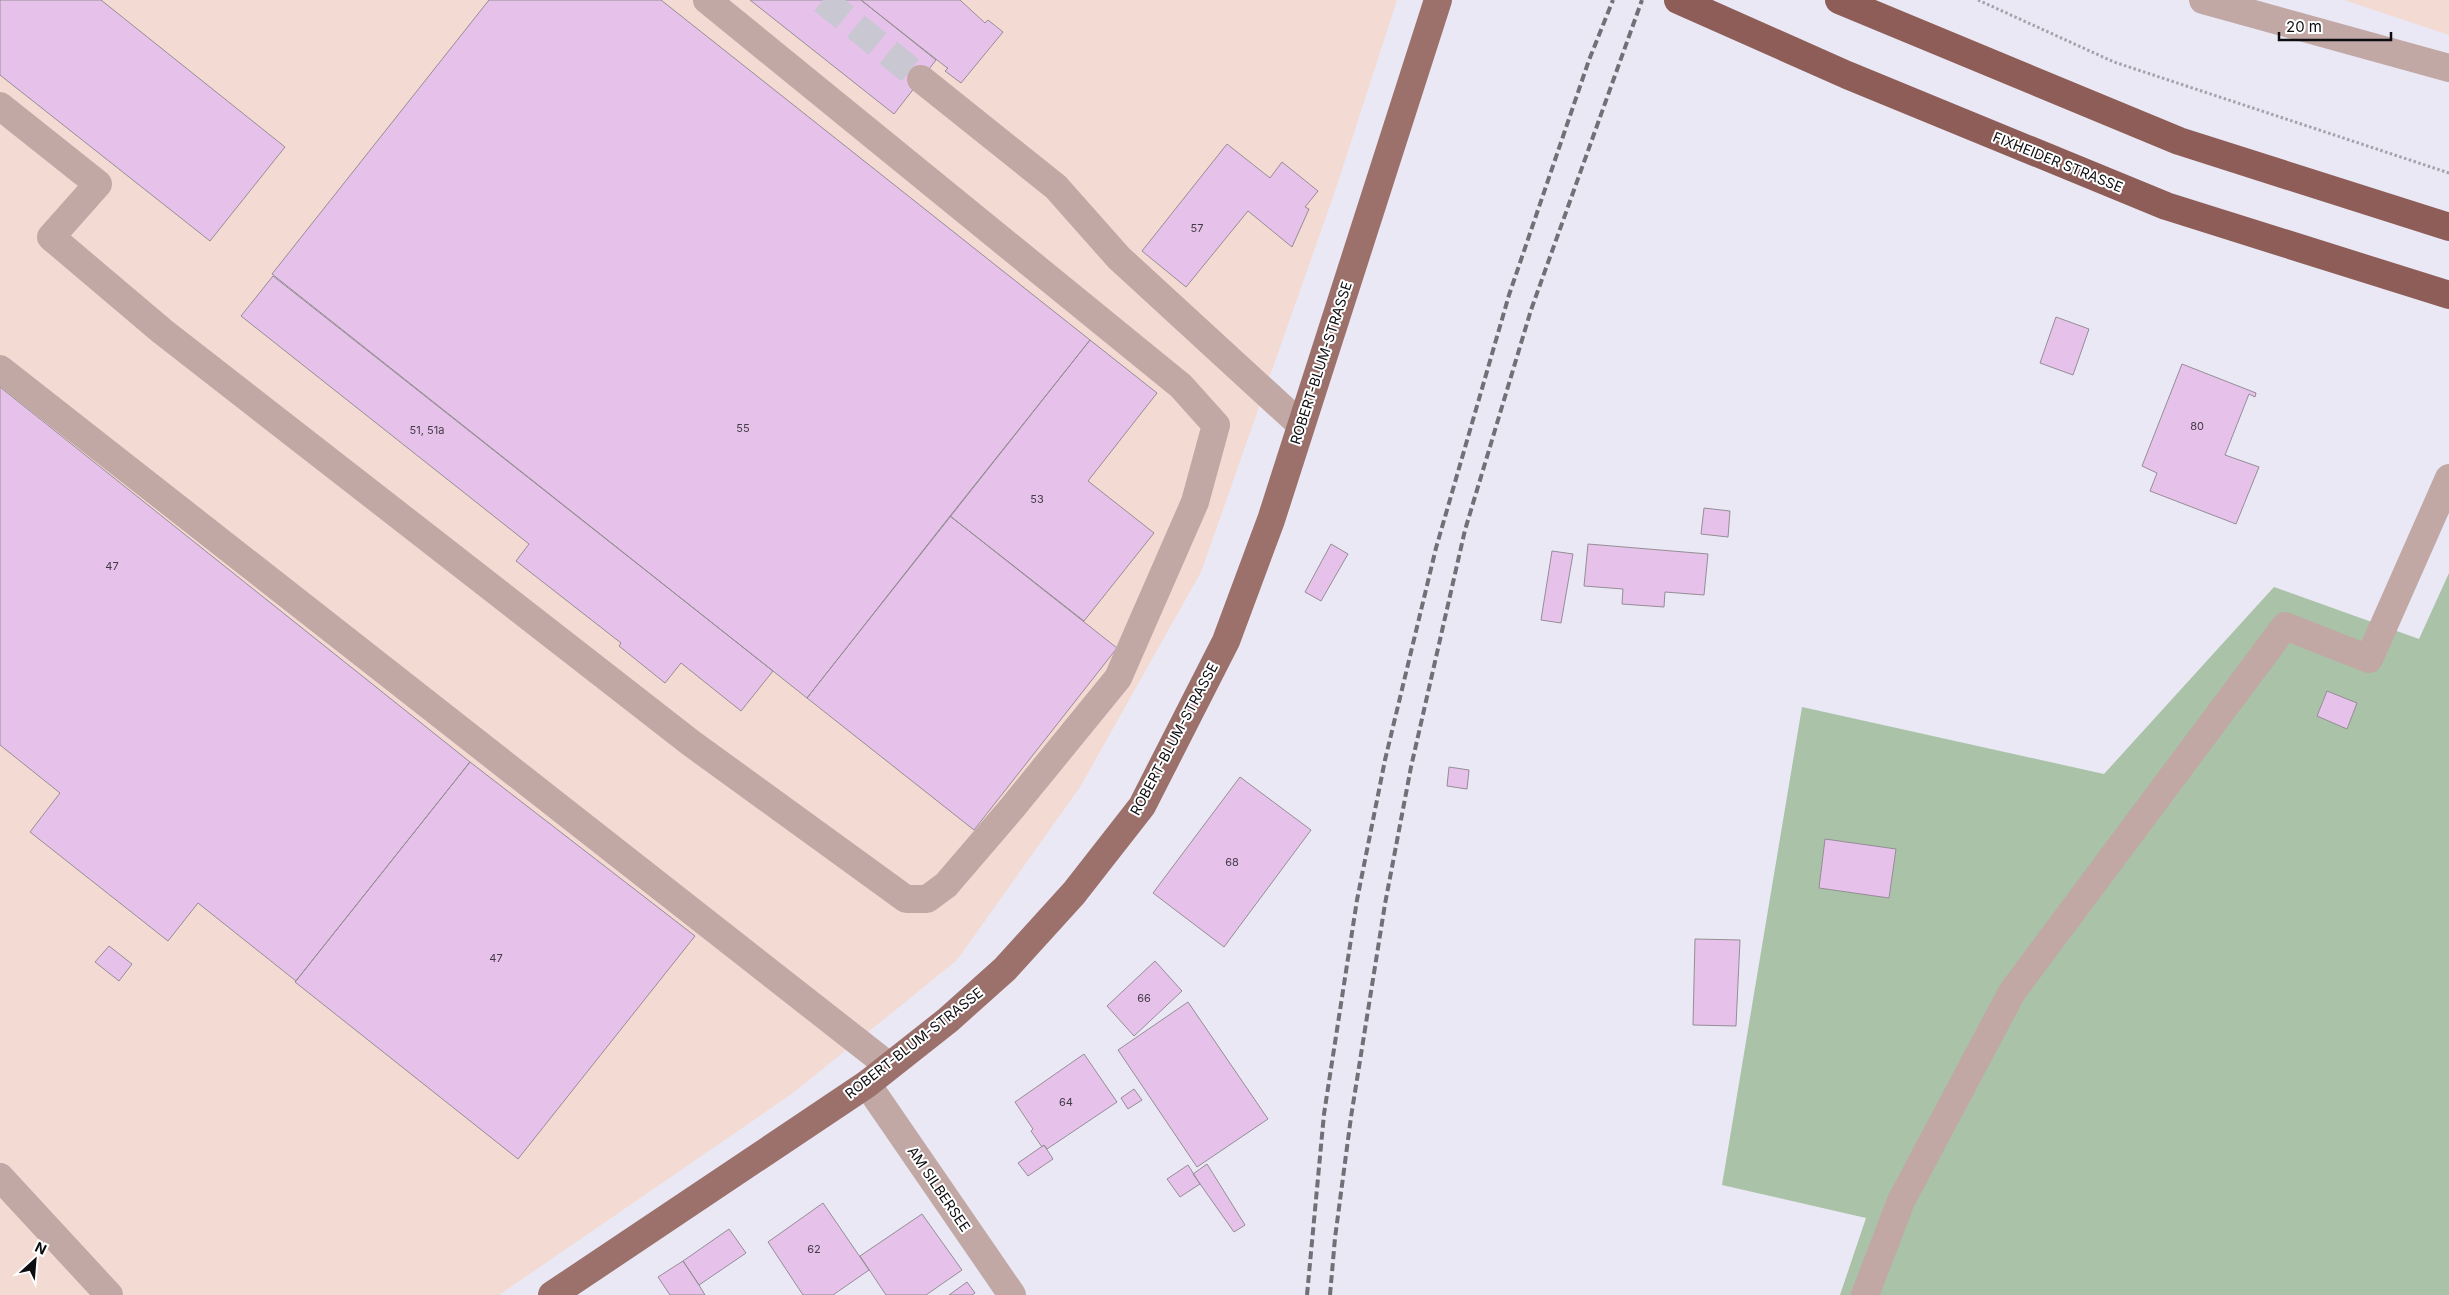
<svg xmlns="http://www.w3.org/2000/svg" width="2449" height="1295" font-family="Inter,sans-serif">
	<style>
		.commercial { fill: #f3dad2 }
		.green { fill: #aac2a7 }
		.building { fill: #e6c2ea; stroke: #958d95 }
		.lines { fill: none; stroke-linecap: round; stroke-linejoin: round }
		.minor-tunnel { stroke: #c8c7d2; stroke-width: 28; stroke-dasharray: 28 14; stroke-linecap: butt }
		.path { stroke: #a4a3ac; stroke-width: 3; stroke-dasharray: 2.5 2.5; stroke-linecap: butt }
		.minor { stroke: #c1a8a5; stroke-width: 28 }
		.major { stroke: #9c716c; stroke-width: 28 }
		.highway { stroke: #8e5d58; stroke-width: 28 }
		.rail { stroke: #707077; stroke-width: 4; stroke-dasharray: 8 4; stroke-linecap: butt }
		.labels { text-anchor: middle; stroke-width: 4; stroke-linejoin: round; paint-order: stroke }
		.number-label { font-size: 11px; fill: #433a47 }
		.street-label { font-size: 14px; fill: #0d0d11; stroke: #fff }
	</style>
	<rect width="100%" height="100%" fill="#e9e8f4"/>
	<path class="commercial" d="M0,0h1397l-62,191 -134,381 -121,215 -123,173 -164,133 -294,202h-499z
		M2344,0h105v35z"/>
	<path class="green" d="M2449,573v722h-609l26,-77 -144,-33 80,-478 302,67 170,-187 145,52z"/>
	<path class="building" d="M0,0h101l184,147 -75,94 -210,-166z
		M489,0h172l429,340 -283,358 -535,-424z
		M750,0h111l75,60 -42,54z
		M861,0h99l25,23 3,-3 15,12 -42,51 -16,-12 3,-3 -2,-1z
		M1227,144l43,34 12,-16 36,29 -13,16 4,2 -17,38 -44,-36 -62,76 -44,-36z
		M273,276l500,395 -32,40 -60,-48 -16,20 -46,-37 2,-3 -105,-82 13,-17 -288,-228z
		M2056,317l33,12 -16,46 -33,-12z
		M1090,340l67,53 -69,88 66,52 -70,88 -134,-105z
		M2182,364l74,29 -1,4 -6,-3 -24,61 34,12 -23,57 -86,-33 7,-18 -15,-7z
		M0,387l470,375 -174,219 -98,-78 -30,38 -138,-109 30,-39 -60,-48z
		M1704,508l26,3 -2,26 -27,-3z
		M950,516l167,132 -143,182 -167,-132z
		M1331,544l17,10 -27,47 -16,-9z
		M1588,544l120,10 -4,41 -39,-3 -1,15 -42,-3 1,-15 -39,-3z
		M1552,551l21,3 -12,69 -20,-3z
		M2327,691l30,12 -10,26 -30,-13z
		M470,762l225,174 -177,223 -223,-177z
		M1449,767l20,3 -2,19 -20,-3z
		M1240,777l71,53 -87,117 -71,-54z
		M1825,839l71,10 -7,49 -70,-10z
		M1695,939l45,1 -4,86 -43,-1z
		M109,946l23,18 -13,17 -24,-19z
		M1155,961l27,30 -48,45 -27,-30z
		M1188,1002l80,117 -71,48 -79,-117z
		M1084,1054l33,48 -70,47 -3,-4 -2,2 -11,-16 2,-2 -18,-27z
		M1134,1089l8,11 -14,9 -7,-11z
		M1044,1145l9,14 -25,17 -10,-13z
		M1207,1164l38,61 -11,7 -41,-58z
		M1188,1165l12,19 -20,13 -13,-18z
		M823,1203l46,67 -36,25h-30l-35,-53z
		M922,1214l40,56 -36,25h-40l-26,-39z
		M729,1229l17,24 -47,32 -16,-24z
		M683,1261l16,24 6,10h-35l-12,-18z
		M967,1282l8,11 -3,2h-23z"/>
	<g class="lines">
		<path class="minor-tunnel" d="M823,0l98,79"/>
		<path class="path" d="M1978,0l136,62 335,111"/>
		<path class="minor" d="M2203,0l246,68
			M921,79l135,108 63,71 182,167
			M0,106l98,78 -47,53 111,94 529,412 215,156h21l19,-14 66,-77 106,-130 77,-176 21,-77 -35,-39 -474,-386
			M0,369l889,697
			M867,1084l145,211
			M0,1177l109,118
			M1865,1295l36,-94 111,-209 273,-366 84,33 80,-181"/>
		<path class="major" d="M552,1295l315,-211 81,-64 57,-51 69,-76 68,-87 84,-165 45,-121 167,-520"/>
		<path class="highway" d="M1678,0l169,75 319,131 283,89
			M1839,0l340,141 270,86"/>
		<path class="rail" d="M1307,1295l17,-181 33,-214 28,-140 51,-212 73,-253 80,-235 24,-60
			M1330,1295l5,-57 16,-121 34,-213 26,-137 54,-237 66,-220 111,-310"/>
	</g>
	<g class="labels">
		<g class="number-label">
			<text x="1197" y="232">57</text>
			<text x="2197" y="430">80</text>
			<text x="743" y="432">55</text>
			<text x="427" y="434">51, 51a</text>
			<text x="1037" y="503">53</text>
			<text x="112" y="570">47</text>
			<text x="1232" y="866">68</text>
			<text x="496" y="962">47</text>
			<text x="1144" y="1002">66</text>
			<text x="1066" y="1106">64</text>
			<text x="814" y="1253">62</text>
		</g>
		<g class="street-label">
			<text transform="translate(2058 162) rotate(22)" y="5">FIXHEIDER STRASSE</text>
			<text transform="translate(1321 363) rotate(-72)" y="5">ROBERT-BLUM-STRASSE</text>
			<text transform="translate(1174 739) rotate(-62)" y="5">ROBERT-BLUM-STRASSE</text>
			<text transform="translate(914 1043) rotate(-38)" y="5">ROBERT-BLUM-STRASSE</text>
			<text transform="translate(939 1189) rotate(56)" y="5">AM SILBERSEE</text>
		</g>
	</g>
	<g transform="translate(35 1260) rotate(26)" stroke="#ffffff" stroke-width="4" paint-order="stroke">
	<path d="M0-4L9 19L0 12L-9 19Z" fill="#0d0d11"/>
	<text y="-8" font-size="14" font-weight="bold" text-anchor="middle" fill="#0d0d11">N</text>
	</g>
	<path d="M2279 32v8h112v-8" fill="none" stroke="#0d0d11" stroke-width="2.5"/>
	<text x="2286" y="32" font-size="15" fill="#0d0d11" stroke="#ffffff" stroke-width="4" paint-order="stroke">20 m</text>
</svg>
